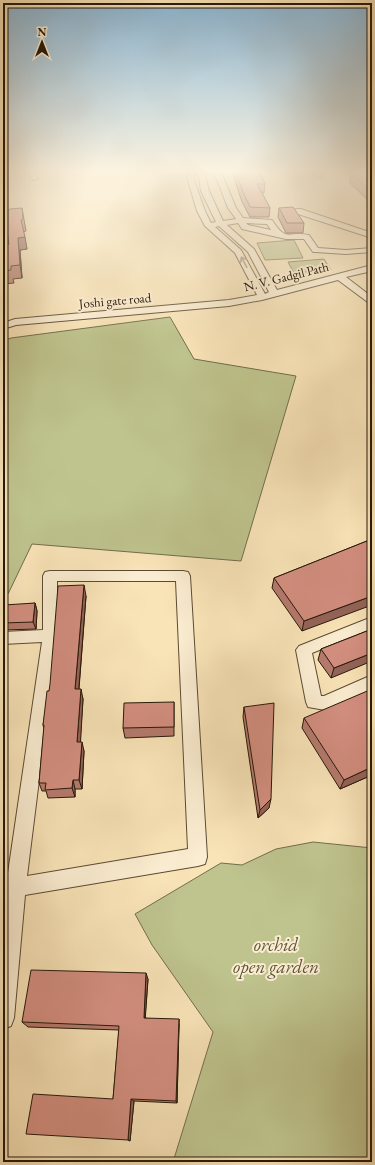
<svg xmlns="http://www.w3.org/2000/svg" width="375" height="1165" font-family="'EB Garamond',serif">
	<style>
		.green { fill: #bfc48e; stroke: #726e4b }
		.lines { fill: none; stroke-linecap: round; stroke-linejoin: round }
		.minor-casing { stroke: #5b4b34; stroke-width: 2 }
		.minor { fill: #fbedd1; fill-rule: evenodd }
		.wall { fill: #b57a6e; stroke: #261808 }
		.shaded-wall { fill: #94635a; stroke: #261808 }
		.building { fill: #d38e80; stroke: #261808 }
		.oneway { stroke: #9b8d77 }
		.labels { text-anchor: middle; stroke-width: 4; stroke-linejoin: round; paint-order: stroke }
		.far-street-label { font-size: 13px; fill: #261808; stroke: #fbedd1 }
		.near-park-label { font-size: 19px; font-style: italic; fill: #5c5437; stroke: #fbedd1 }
	</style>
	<rect width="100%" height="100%" fill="#f9e4b8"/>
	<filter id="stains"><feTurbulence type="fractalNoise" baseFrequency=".005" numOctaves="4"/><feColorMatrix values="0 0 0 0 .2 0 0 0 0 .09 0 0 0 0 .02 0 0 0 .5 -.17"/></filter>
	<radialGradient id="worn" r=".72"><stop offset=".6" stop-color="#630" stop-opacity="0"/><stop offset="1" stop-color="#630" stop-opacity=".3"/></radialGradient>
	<path class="green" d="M294,240l9,18 -38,2 -8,-17z
		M324,259l7,11 -37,3 -6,-11z
		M170,317l24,42 102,17 -55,185 -209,-17 -24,50 -5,1v-254l8,-3z
		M313,842l59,6v314h-199l40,-130 -61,-87 -17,-31 86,-51 21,2 34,-16z"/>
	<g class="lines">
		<g class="minor-casing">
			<path id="minor" d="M26,172h7l5,7 -5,1z
				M188,172h14l3,4 4,15 14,30 13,-2 -8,-11 -14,-36h7l15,36 7,10 29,2c15,23 15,11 37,15l9,13 28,2 26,-2v4l-26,2 -30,-2h-3l-9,-13h-18l-44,-10 -4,-6 -11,2 27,24 23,41 95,-25v6l-26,6 26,20v7l-3,-1 -31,-23 -76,20 -33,6 -213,19 -13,4v-6l12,-4 214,-19 28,-5 -22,-42 -30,-27 -8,-15 -10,-34zM195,173l4,4 2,14 15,31 -5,1 -6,-12 -12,-34zM246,223l21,1 4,6 -23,-5zM219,226l29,26 21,40 -4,2 -24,-44 -26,-23z
				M312,172h7l4,5 -5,1z
				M295,209h6l71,24v5l-77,-25z
				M50,571h133l5,1 2,4 17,281 -2,7 -7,2 -173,29 -11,123 -3,8 -8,3v-116l3,-21 -3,-2v-20l5,3 34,-231 -39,2v-12l40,-2v-54l2,-4zM57,581h119l12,268 -161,27 30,-240z
				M372,617v12l-60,24 9,43h3l48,-21v14l-47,21 -17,-3 -2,-5 -10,-52 3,-4z"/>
		</g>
		<use href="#minor" class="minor"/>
	</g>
	<path class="wall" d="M232,172h28l5,12 -1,9h-2l8,15 -1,9h-19l-8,-15z
		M372,172v31h-1l-21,-20 1,-9z
		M22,208l4,23 -3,1 4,17 -7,1 2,28 -9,1 1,4 -11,1v-39l6,-1z
		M279,208l25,15 -1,10h-17l-8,-16z
		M372,539l-70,92 -30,-43 2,-10z
		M86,596l-7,93 4,10 -3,43 4,9 -2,38h-7v8l-27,1 -2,-7h-4l-3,-8 5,-54 -1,-4 6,-34z
		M35,603l2,8 -1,18 -32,1 -1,-2v-19z
		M372,629l-41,49 -13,-18 3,-11z
		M174,702v34l-49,2 -2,-10z
		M244,707l25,101 -11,10 -15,-101z
		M304,718l68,57 -32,14 -38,-61z
		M148,979l-3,39 34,6 -2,79 -43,-2 -4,40 -2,-1 -15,-41 6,-69 -91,-3 -6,-5z"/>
	<path class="shaded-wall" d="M25,237l2,12 -7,1 2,28 -2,-13 -2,-27z
		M84,585l2,11 -8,103 -3,-10z
		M372,596v9l-70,26 2,-10z
		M35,603l2,8 -1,18 -3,-7z
		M372,653v8l-41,17 3,-10z
		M81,689l2,10 -3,52 -3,-9z
		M82,742l2,9 -2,38 -3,-9z
		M372,767v8l-32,14 4,-9z
		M73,780l2,9v8l-3,-9z
		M271,799l-2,9 -11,10 2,-8z
		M146,973l2,6 -3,43 -1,-4z
		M179,1019v5l-2,79 -1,-2z
		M131,1099l3,2 -4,40 -2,-1z"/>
	<path class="building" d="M236,172h24l5,12h-8l13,24 -20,-1 -7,-15z
		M367,172h5v20l-21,-18z
		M293,207l11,16h-17l-8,-15z
		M22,208l1,11 -2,1 4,17 -7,1 2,27 -9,1v4l-8,1v-26l6,-1 -5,-30 6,-5z
		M372,539v57l-68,25 -30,-43z
		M84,585l-9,104h6l-4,53h5l-3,38h-6l-1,8 -27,2 1,-7h-7l5,-58h-1l4,-34h2l1,-7 8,-98z
		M35,603l-2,19 -30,1 1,-18z
		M372,629v24l-38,15 -13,-19z
		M372,689v78l-28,13 -40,-62z
		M174,702v25l-51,1 1,-25z
		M274,703l-3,96 -11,11 -16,-103z
		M31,970l115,3 -2,45 35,1 -3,82 -45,-2 -3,41 -102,-6 7,-40 80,5 6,-73 -97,-4z"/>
	<defs><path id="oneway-shaft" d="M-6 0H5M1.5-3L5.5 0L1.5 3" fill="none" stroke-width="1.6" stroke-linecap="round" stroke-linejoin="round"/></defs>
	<use class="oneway" href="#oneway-shaft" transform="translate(244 262) rotate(-118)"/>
	<linearGradient id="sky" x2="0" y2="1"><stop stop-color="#8bb7d5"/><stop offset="0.51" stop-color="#fcf3df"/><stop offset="1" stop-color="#fcf3df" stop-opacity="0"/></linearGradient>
	<rect width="375" height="336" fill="url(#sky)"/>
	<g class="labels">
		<g class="far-street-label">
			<text transform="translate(286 276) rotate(-14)" y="5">N. V. Gadgil Path</text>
			<text transform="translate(115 300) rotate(-5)" y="5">Joshi gate road</text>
		</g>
		<g class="near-park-label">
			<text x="276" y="951">orchid<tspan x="276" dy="22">open garden</tspan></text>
		</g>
	</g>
	<rect width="375" height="1165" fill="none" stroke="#f9e4b8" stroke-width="16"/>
	<rect x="4" y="4" width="367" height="1157" fill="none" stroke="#261808" stroke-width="2"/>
	<rect x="8" y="8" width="359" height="1149" fill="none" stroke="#261808"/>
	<g transform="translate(42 42)" stroke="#fbedd1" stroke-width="3" paint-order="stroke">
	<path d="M0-3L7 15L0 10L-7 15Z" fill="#261808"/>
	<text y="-6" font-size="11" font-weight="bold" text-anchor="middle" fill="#261808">N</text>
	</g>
	<rect width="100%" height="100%" filter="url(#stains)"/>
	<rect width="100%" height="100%" fill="url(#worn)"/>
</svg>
